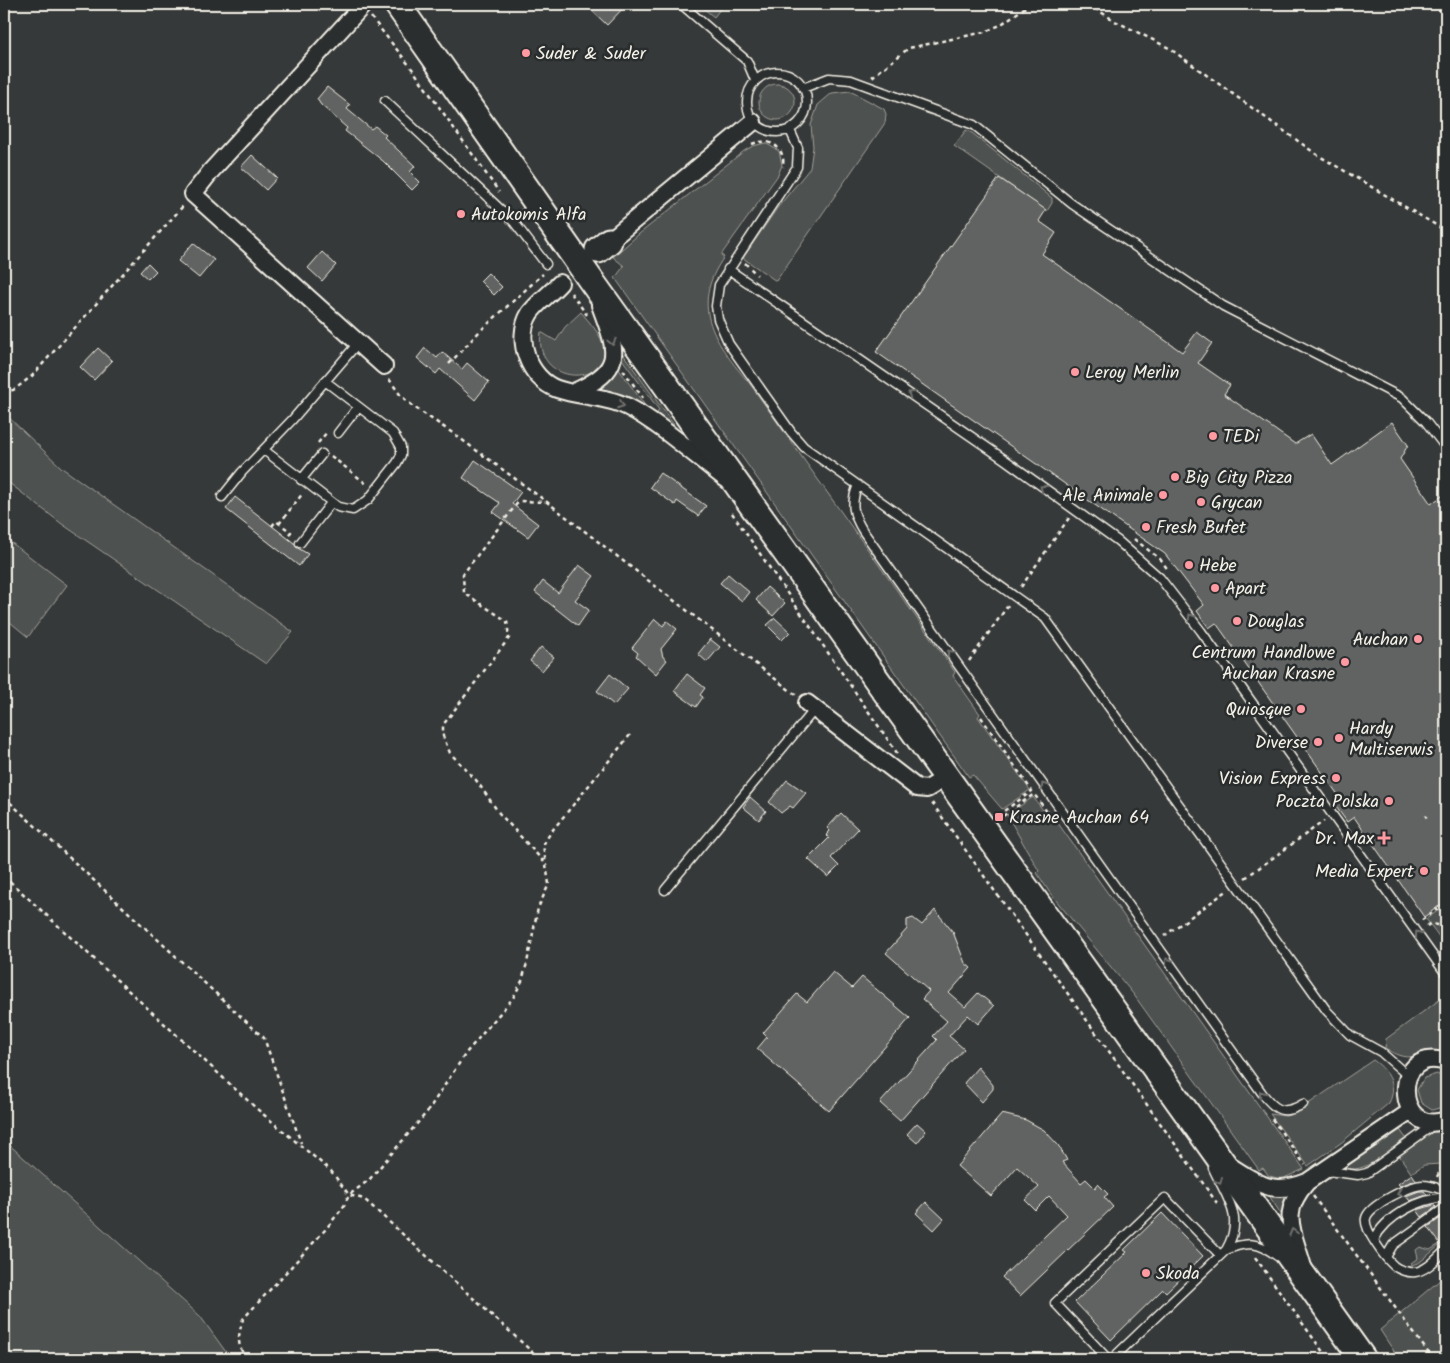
<svg xmlns="http://www.w3.org/2000/svg" width="1450" height="1363" font-family="Kalam,sans-serif">
	<style>
		.green { fill: #4e514f; stroke: #a1a19c }
		.building { fill: #616362; stroke: #f4f1e8 }
		.lines { fill: none; stroke-linecap: round; stroke-linejoin: round }
		.lane-casing { stroke: #f4f1e8; stroke-width: 11 }
		.street-casing { stroke: #f4f1e8; stroke-width: 20 }
		.primary-casing { stroke: #f4f1e8; stroke-width: 29 }
		.path { stroke: #f4f1e8; stroke-width: 2.5; stroke-dasharray: 4 4; stroke-linecap: butt }
		.lane { stroke: #2a2d2e; stroke-width: 8 }
		.street { stroke: #2a2d2e; stroke-width: 16 }
		.primary { stroke: #2a2d2e; stroke-width: 25 }
		.oneway { stroke: #71726f }
		.poi-dot { fill: #ff9aa2; stroke: #2a2d2e; stroke-width: 2 }
		.labels { text-anchor: middle; stroke-width: 5; stroke-linejoin: round; paint-order: stroke }
		.poi-label { font-size: 18px; fill: #f4f1e8; stroke: #2a2d2e; text-anchor: start }
	</style>
	<rect width="100%" height="100%" fill="#363939"/>
	<filter id="ink" filterUnits="userSpaceOnUse"><feTurbulence type="fractalNoise" baseFrequency=".02" numOctaves="2"/><feDisplacementMap in="SourceGraphic" scale="10" xChannelSelector="R" yChannelSelector="G"/><feConvolveMatrix kernelMatrix="1 2 1 2 8 2 1 2 1" color-interpolation-filters="sRGB"/></filter>
	<g filter="url(#ink)">
		<path class="green" d="M698,4h26l-10,13z
			M759 102a18 18 0 1 1 36 0a18 18 0 1 1-36 0Z
			M850,91l34,18 2,5 -1,9 -109,158 -33,-23 35,-51 32,-39 3,-21 -2,-22 7,-20 14,-12z
			M966,130l6,3 80,65v5l-5,8 -93,-65z
			M765,143l14,8 3,14 -4,10 -57,80 3,2c-36,51 -8,87 26,127l205,288 -2,4 27,38 -2,3 52,73 -28,19 -29,-34 -4,2 -354,-499 9,-12 -11,-9 26,-23 105,-83 9,-5z
			M581,312c8,10 21,23 23,36 5,39 -71,38 -63,-16l15,9 9,-14z
			M623,354l56,78 -24,-15 4,-7 -37,-51z
			M618,368l31,43 -57,-19 15,-9z
			M4,413l58,55 231,164 -27,32 -204,-140 -58,-45z
			M4,537l63,48 -39,52 -24,-20z
			M1033,797l13,17 4,-2 254,357 -22,10 -13,-3 -6,-8 -4,2 -125,-175 -84,-102 -13,-20 2,-2 -32,-56z
			M1446,905v41l-20,-27z
			M1446,995v59c-28,-7 -32,14 -61,-6l1,-9z
			M1373,1060c13,9 26,24 16,43l-47,39 -34,24 -38,-52 16,2 9,-3z
			M1437,1074l9,5v27l-14,4 -11,-7 -4,-13 7,-12z
			M1400,1130l6,8c-15,10 -43,39 -62,29l5,-6z
			M1439,1130l7,4v27l-5,3 -17,1 -13,8 -12,-18 31,-22z
			M4,1140l196,176 31,43h-227z
			M1268,1194l19,2 -4,19 -2,-1z
			M1446,1240l-26,22 -8,3 -1,-2 7,-5 -2,-8 4,-3 10,3z
			M1446,1275v84h-47l-19,-29z"/>
		<path class="building" d="M585,4h42l-20,21z
			M327,87l23,18 -3,4 24,20 4,-3 11,9 -2,2 31,29 -5,6 10,10 -8,8 -29,-29 -38,-30 2,-3 -26,-23 -4,-6z
			M252,155l25,23 -11,12 -25,-23z
			M999,178l47,32 -7,11 17,12 -14,21 140,98 15,-20 15,11 -14,20 32,22 -6,9 71,50 16,-10 21,31 60,-43 16,23 -8,14 31,45 15,-11 -4,18 4,1v389l-22,16 -70,-100 -7,5 -13,-18 7,-5 -125,-176 -7,5 -12,-17 7,-6 -39,-51 -289,-202z
			M193,243l21,17 -15,18 -21,-17z
			M322,252l14,13 -14,16 -14,-13z
			M148,263l8,8 -8,8 -8,-7z
			M488,273l14,14 -8,8 -14,-14z
			M98,348l14,13 -18,19 -14,-13z
			M425,348l12,10 5,-6 20,17 5,-6 22,19 -14,18 -35,-31 -4,5 -19,-16z
			M475,460l46,32 -9,12 26,20 -10,13 -35,-25 7,-9 -37,-25z
			M660,473l46,33 -8,10 -21,-15 -2,4 -25,-18z
			M235,497l59,46 2,4 12,7 -9,12 -73,-57z
			M579,565l15,11 -19,24 14,10 -11,16 -43,-34 8,-11 15,12z
			M728,574l21,18 -7,9 -22,-18z
			M767,587l18,16 -12,13 -17,-16z
			M775,618l15,14 -8,8 -15,-15z
			M655,619l8,7 4,-5 10,8 -16,20 2,8 4,3 -11,14 -20,-18 2,-3 -6,-5z
			M710,639l10,8 -13,15 -9,-8z
			M541,647l13,10 -12,14 -12,-10z
			M610,674l18,15 -14,16 -17,-14z
			M687,674l18,14 -5,7 3,2 -7,10 -22,-16z
			M787,780l19,13 -13,15 -3,-2 -9,7 -12,-11z
			M750,797l16,14 -7,9 -16,-13z
			M841,813l17,16 -27,29 8,8 -11,11 -20,-18 21,-21 -3,-3 4,-4 -3,-3z
			M935,910l18,22 12,31 6,5 -22,25 16,14 13,-14 16,13 -16,18 -10,-9 -19,21 15,13 -64,72 -20,-18 57,-63 -4,-4 14,-15 -25,-22 7,-8 -43,-38 21,-24v-9l6,-2 9,7z
			M833,972l19,16 10,-11 48,41 -81,93 -72,-62 10,-12 -4,-4 32,-37 2,-2 10,8z
			M978,1067l15,18v4l-11,13 -18,-19z
			M1002,1114l24,6 18,10 14,15 9,15 -5,2 19,21 5,-4 9,9 3,-4 10,10 -4,3 9,10 -93,89 -18,-19 65,-62 -18,-19 -14,14 -10,-10 14,-13 -22,-20 -26,29 -34,-30z
			M917,1123l9,8 -9,12 -10,-9z
			M1412,1174l4,6 -16,6 -2,-2z
			M1419,1191h5l3,4 -17,6 -4,-5z
			M926,1202l18,17 -10,11 -18,-17z
			M1434,1205l2,2 -14,10 -5,-7z
			M1162,1213l41,43 -37,36 -3,-3 -52,51 -36,-38 52,-50 -3,-2z
			M1442,1217l4,5v23l-4,1 -14,-19z"/>
		<g class="lines">
			<g class="lane-casing">
				<path id="lane" d="M681,4l66,57 8,19
					M747 102a30 30 0 1 1 60 0a30 30 0 1 1-60 0Z
					M803,88l26,-10 22,2 123,45 98,79 151,102 179,92 24,24 20,26
					M385,101l129,121 32,42
					M790,130l8,18 -1,19 -78,118 -3,21 2,13 11,25 62,88 13,15 241,171 282,393 23,24 31,17 27,24
					M514,222l21,-17
					M728,269l276,190 114,82 42,37 41,53 245,343
					M338,433l20,-26
					M264,450l74,57 15,3 15,-10 29,-37 4,-8v-8l-8,-14 -68,-52
					M301,480l21,-26
					M858,485c-8,18 -5,30 5,46l399,562c13,17 21,23 41,11
					M222,497l20,-25 50,-52 66,-77
					M300,543l31,-40
					M665,890l150,-181
					M1327,1171l31,4 9,-2 61,-44 5,-7
					M1446,1191c-7,-2 -15,-6 -22,-6 -12,-1 -55,20 -58,33 -3,11 19,40 28,48 5,4 15,7 21,6 13,-2 23,-15 31,-22
					M1374,1240c12,-25 46,-41 72,-43
					M1226,1250c21,-9 33,-8 51,6
					M1386,1257l7,-12 53,-38
					M1111,1359l-4,-1 -52,-55 110,-105 55,57
					M1112,1359l114,-109c19,-33 1,-51 -13,-82"/>
			</g>
			<g class="street-casing">
				<path id="street" d="M364,4l-153,167 -18,23 191,172
					M609,241l144,-119
					M560,283c-9,10 -22,19 -30,30 -16,26 -1,66 27,76 23,8 49,7 71,18 31,16 69,50 98,72
					M574,392c52,-23 43,-41 26,-87
					M807,703l110,85 10,1 20,-12
					M1446,1062c-55,-18 -52,77 0,58
					M1230,1166c29,18 42,30 77,16l104,-71
					M1303,1267c-10,-36 -24,-54 4,-85"/>
			</g>
			<g class="primary-casing">
				<path id="primary" d="M397,4l193,275 773,1080
					M598,250l11,-9"/>
			</g>
			<path class="path" d="M1088,4l27,17 54,27 147,106 130,77
				M371,17l42,53 86,122
				M872,77l37,-29 76,-16 15,-7 30,-21
				M752,144c17,-7 34,3 31,23
				M745,263l12,12
				M571,293l16,22
				M449,364l31,-33 63,-57
				M623,370l20,28
				M389,379l12,17 13,11 40,27 93,68 249,193
				M4,394l11,-5 17,-13 152,-171
				M318,443l9,-11
				M331,456l37,29
				M732,513l165,240
				M279,524l24,-31
				M272,526l4,-5 15,11 -5,5
				M1134,539l26,20 9,12
				M1021,587l48,-69
				M969,661l40,-57
				M981,717l51,74 -31,22
				M4,797l260,241 37,105
				M932,803l285,400
				M1003,816l31,-22 13,18 2,-1
				M1425,817l2,-1
				M544,862l-45,-49 -23,-33 -26,-27 -7,-17v-11l66,-87 -2,-17 -43,-28 -1,-19 56,-73 26,1
				M4,876l253,233 74,62 18,24 15,4 176,160
				M1245,878l79,-57
				M1422,920l24,-17
				M1427,926l3,-2 16,2
				M1164,936l64,-46
				M1272,1119l33,46
				M1437,1177l6,-12 3,-2
				M1313,1196l120,163
				M1255,1257l73,102
				M247,1359c-11,-14 -9,-23 -4,-40l82,-89 19,-24 5,-11 20,-15 58,-68 39,-59 47,-55 9,-17 5,-18 11,-55 11,-24 -6,-39 8,-13 79,-97"/>
			<use href="#lane" class="lane"/>
			<use href="#street" class="street"/>
			<use href="#primary" class="primary"/>
		</g>
		<defs><path id="oneway-chevron" d="M-2-3.5L2.5 0L-2 3.5" fill="none" stroke-width="1.6" stroke-linecap="round" stroke-linejoin="round" transform="scale(1.25)"/></defs>
		<g class="oneway">
			<use href="#oneway-chevron" transform="translate(612 342) rotate(78)"/>
			<use href="#oneway-chevron" transform="translate(911 394) rotate(-144)"/>
			<use href="#oneway-chevron" transform="translate(621 405) rotate(20)"/>
			<use href="#oneway-chevron" transform="translate(1043 488) rotate(-144)"/>
			<use href="#oneway-chevron" transform="translate(1191 617) rotate(-126)"/>
			<use href="#oneway-chevron" transform="translate(950 653) rotate(-124)"/>
			<use href="#oneway-chevron" transform="translate(1044 786) rotate(-125)"/>
			<use href="#oneway-chevron" transform="translate(1418 934) rotate(-126)"/>
			<use href="#oneway-chevron" transform="translate(1168 961) rotate(-125)"/>
			<use href="#oneway-chevron" transform="translate(1262 1094) rotate(-127)"/>
			<use href="#oneway-chevron" transform="translate(1219 1181) rotate(66)"/>
			<use href="#oneway-chevron" transform="translate(1400 1193) rotate(158)"/>
			<use href="#oneway-chevron" transform="translate(1293 1232) rotate(-105)"/>
		</g>
	</g>
	<g class="poi-dot">
		<circle cx="526" cy="53" r="5"/>
		<circle cx="461" cy="214" r="5"/>
		<circle cx="1075" cy="372" r="5"/>
		<circle cx="1213" cy="436" r="5"/>
		<circle cx="1175" cy="477" r="5"/>
		<circle cx="1163" cy="495" r="5"/>
		<circle cx="1201" cy="502" r="5"/>
		<circle cx="1146" cy="527" r="5"/>
		<circle cx="1189" cy="565" r="5"/>
		<circle cx="1215" cy="588" r="5"/>
		<circle cx="1237" cy="621" r="5"/>
		<circle cx="1418" cy="639" r="5"/>
		<circle cx="1345" cy="662" r="5"/>
		<circle cx="1301" cy="709" r="5"/>
		<circle cx="1339" cy="738" r="5"/>
		<circle cx="1318" cy="742" r="5"/>
		<circle cx="1336" cy="778" r="5"/>
		<circle cx="1389" cy="801" r="5"/>
		<rect x="994" y="812" width="10" height="10" rx="2.5"/>
		<path d="M1381.5 830.5h5v5h5v5h-5v5h-5v-5h-5v-5h5z"/>
		<circle cx="1424" cy="871" r="5"/>
		<circle cx="1146" cy="1273" r="5"/>
	</g>
	<g class="labels">
		<g class="poi-label">
			<text x="536" y="59">Suder &amp; Suder</text>
			<text x="471" y="220">Autokomis Alfa</text>
			<text x="1085" y="378">Leroy Merlin</text>
			<text x="1223" y="442">TEDi</text>
			<text x="1185" y="483">Big City Pizza</text>
			<text x="1153" y="501" text-anchor="end">Ale Animale</text>
			<text x="1211" y="508">Grycan</text>
			<text x="1156" y="533">Fresh Bufet</text>
			<text x="1199" y="571">Hebe</text>
			<text x="1225" y="594">Apart</text>
			<text x="1247" y="627">Douglas</text>
			<text x="1408" y="645" text-anchor="end">Auchan</text>
			<text x="1335" y="658" text-anchor="end">Centrum Handlowe<tspan x="1335" dy="21">Auchan Krasne</tspan></text>
			<text x="1291" y="715" text-anchor="end">Quiosque</text>
			<text x="1349" y="734">Hardy<tspan x="1349" dy="21">Multiserwis</tspan></text>
			<text x="1308" y="748" text-anchor="end">Diverse</text>
			<text x="1326" y="784" text-anchor="end">Vision Express</text>
			<text x="1379" y="807" text-anchor="end">Poczta Polska</text>
			<text x="1009" y="823">Krasne Auchan 64</text>
			<text x="1374" y="844" text-anchor="end">Dr. Max</text>
			<text x="1414" y="877" text-anchor="end">Media Expert</text>
			<text x="1156" y="1279">Skoda</text>
		</g>
	</g>
	<rect width="1450" height="1363" fill="none" stroke="#2a2d2e" stroke-width="20"/>
	<rect x="10" y="10" width="1430" height="1343" fill="none" stroke="#f4f1e8" stroke-width="2" filter="url(#ink)"/>
</svg>
